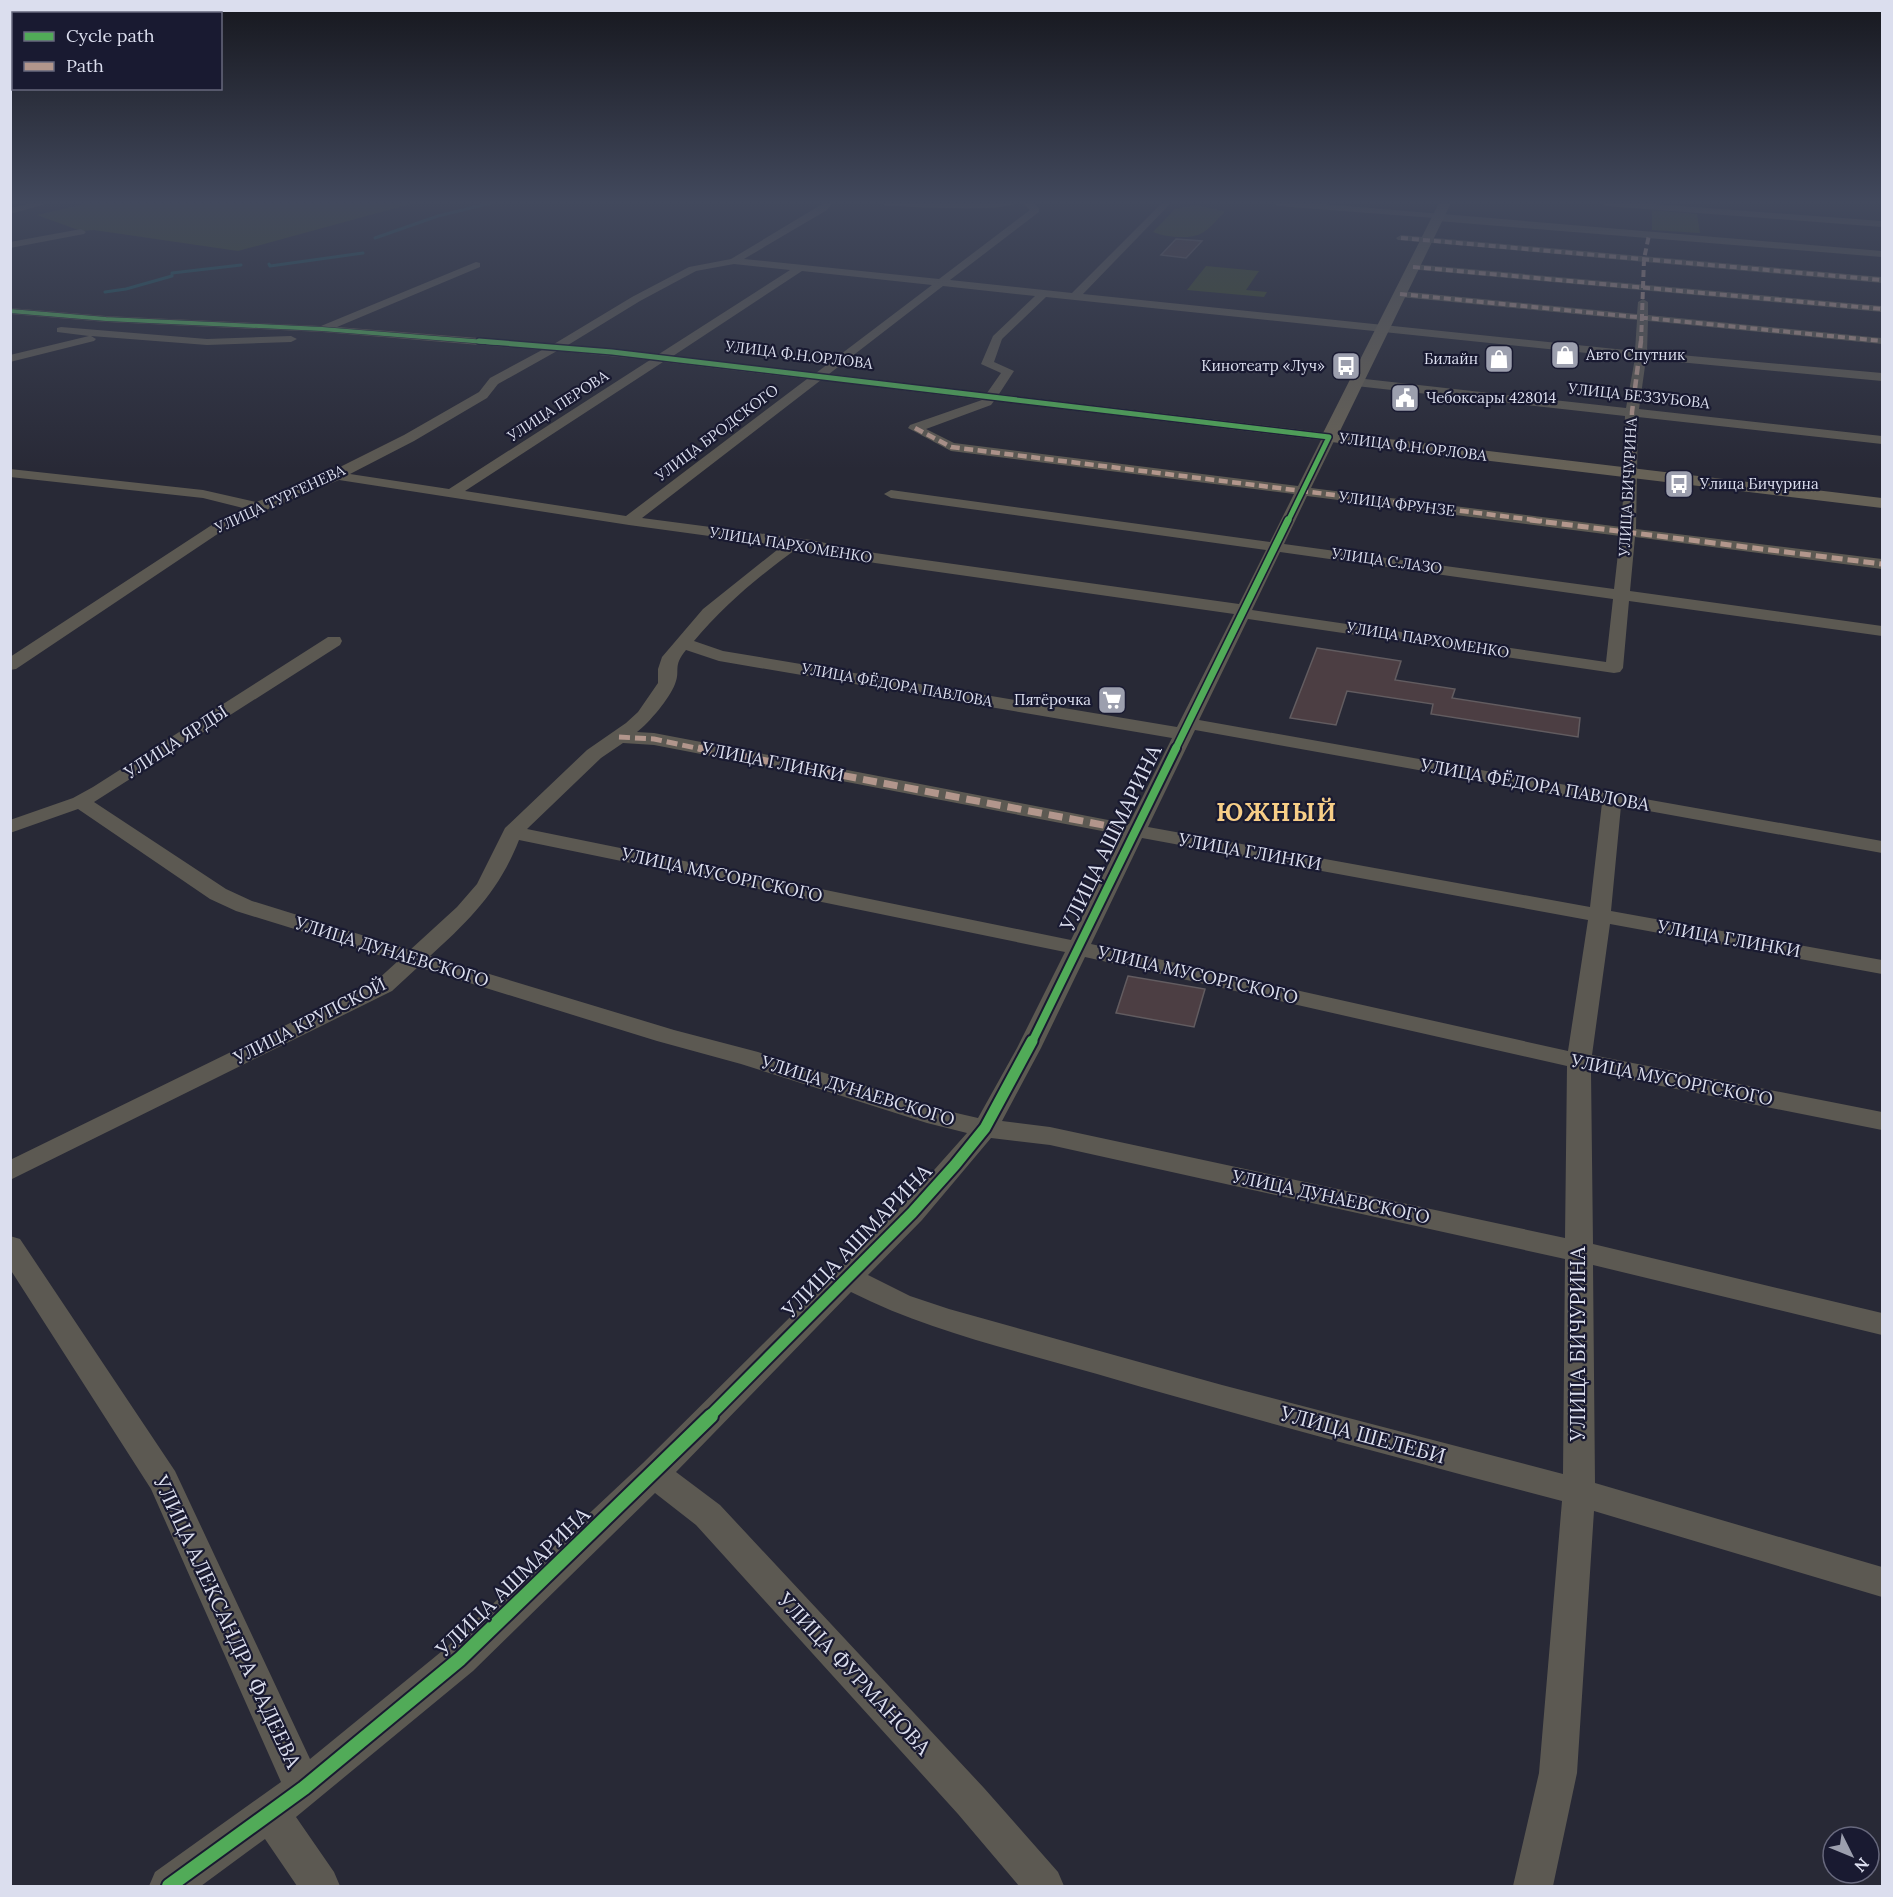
<svg xmlns="http://www.w3.org/2000/svg" width="1893" height="1897" font-family="Lora,serif">
	<style>
		.green { fill: #3f4b2a }
		.lines { fill: none; stroke-linecap: round; stroke-linejoin: round }
		.stream { stroke: #1e565e; stroke-width: 3 }
		.building { fill: #4c3e43; stroke: #625c60; stroke-width: 1.5 }
		.minor { fill: #5c5952; fill-rule: evenodd }
		.major { fill: #676257; fill-rule: evenodd }
		.quiet-far3 { stroke: #b2968c; stroke-width: 4; stroke-dasharray: 7 4; stroke-linecap: butt }
		.quiet-far2 { stroke: #b2968c; stroke-width: 4.5; stroke-dasharray: 9 4.5; stroke-linecap: butt }
		.quiet-far1 { stroke: #b2968c; stroke-width: 5; stroke-dasharray: 11 5; stroke-linecap: butt }
		.quiet { stroke: #b2968c; stroke-width: 7; stroke-dasharray: 14 7; stroke-linecap: butt }
		.cycleway-far5-casing { stroke: #191a31; stroke-width: 5 }
		.cycleway-far4-casing { stroke: #191a31; stroke-width: 8 }
		.cycleway-far3-casing { stroke: #191a31; stroke-width: 10 }
		.cycleway-far2-casing { stroke: #191a31; stroke-width: 12 }
		.cycleway-far1-casing { stroke: #191a31; stroke-width: 15 }
		.cycleway-casing { stroke: #191a31; stroke-width: 18 }
		.cycleway-far5 { stroke: #51ab58; stroke-width: 4 }
		.cycleway-far4 { stroke: #51ab58; stroke-width: 5 }
		.cycleway-far3 { stroke: #51ab58; stroke-width: 7 }
		.cycleway-far2 { stroke: #51ab58; stroke-width: 8 }
		.cycleway-far1 { stroke: #51ab58; stroke-width: 11 }
		.cycleway { stroke: #51ab58; stroke-width: 14 }
		.labels { text-anchor: middle; stroke-width: 4.5; stroke-linejoin: round; paint-order: stroke }
		.far-street-label { font-size: 15px; fill: #dbdeee; stroke: #191a31 }
		.far-poi-label { font-size: 15px; fill: #dbdeee; stroke: #191a31; text-anchor: start }
		.street-label { font-size: 18px; fill: #dbdeee; stroke: #191a31 }
		.near-street-label { font-size: 21px; fill: #dbdeee; stroke: #191a31 }
		.district-label { font-size: 24px; font-weight: bold; letter-spacing: 1.5px; fill: #f7ce87; stroke: #191a31 }
	</style>
	<rect width="100%" height="100%" fill="#282936"/>
	<path class="green" d="M89,203h325l-176,48 -144,-21 -13,1 -44,-16z
		M1195,205l29,6v2c-7,6 -14,16 -22,20 -12,7 -37,4 -49,-1l22,-23z
		M1652,210l45,4 3,19 -48,-3z
		M1206,266l53,5 -13,19 21,2 -3,5 -77,-7z"/>
	<g class="lines">
		<path class="stream" d="M375,238l63,-22 53,-13
			M269,264l1,2 93,-13
			M105,292l21,-3 46,-13v-3l69,-8"/>
	</g>
	<path class="building" d="M1176,239l26,2 -16,17 -25,-3z
		M1317,648l84,13 -6,19 60,9 -3,9 128,20 -2,19 -147,-23 2,-10 -86,-13 -11,34 -46,-7z
		M1128,976l77,13 -11,38 -78,-14z"/>
	<g class="lines">
		<path class="minor" d="M33,203h16l-39,11v-6z
			M824,203h9l-6,7 -83,49 195,20 91,-69 -7,-7h10l6,5v4l-89,68 122,13 90,-90h9l-88,91 552,57 2,-31 -237,-23 -5,-3 5,-3 237,23 1,-12 5,-3 5,3v13l234,23v6l-234,-23 -1,31 235,21v8l-236,-22 -7,50 243,27v8l-244,-27 -2,112 246,30v10l-247,-32 -5,54 252,35v10l-253,-35 -6,67 -3,4 -6,1 -366,-54 -49,101 683,121v12l-261,-47 -10,105 271,49v14l-272,-50 -18,131 290,57v18l-291,-58 2,172 289,69v22l-289,-70 2,218 287,84v30l-288,-86 -17,262 -24,113h-40l26,-113 23,-272c-155,-41 -311,-82 -465,-127 -83,-24 -169,-43 -246,-82l-175,180 44,33 264,283 74,84 6,14h-45l-61,-72 -262,-289 -41,-32 -182,178 -177,146 38,55 6,14h-43l-32,-47 -64,47h-52l6,-14 126,-90 -130,-293 -141,-220v-33l10,3 155,232 135,288 137,-112 196,-184 259,-257 65,-73 -40,-10 -186,-59 -84,-23 -239,-74 -26,24 -382,189v-20l366,-179 22,-20 -162,-50 -26,-12 -132,-90 -68,24v-13l63,-22 20,-11 235,-150h12l2,4 -2,4 -246,157 132,87 26,12 158,49 47,-43 20,-23 28,-56 82,-78 39,-27 12,-11 20,-29v-14l4,-12 41,-48 79,-63 -153,-21 -290,-45 -105,43 -218,146 -6,1v-13l214,-140 19,-9 -40,-10 -193,-21v-8l193,21 53,12 77,-29 9,-7 62,-31 75,-43 11,-14 52,-28 -220,-18 -216,-10 -96,-8v-6l96,8 215,10 155,-64 4,1v4l-143,60 217,17 78,-47 57,-30 42,-8zM734,264l56,6 -131,84 -91,-9 72,-44 56,-30zM802,271l130,14 -116,88 -143,-17zM943,286l92,10 -42,40 -12,28 20,9 -14,20 -158,-19zM1046,297l589,61 -9,50 -270,-30 -6,4 6,4 269,30 -2,53 2,3 -4,55 -310,-39 25,-51 -7,-4 -330,-39 15,-23 -20,-9 8,-23zM557,351l93,9 -201,129 -99,-15 64,-33 73,-43 11,-14zM663,362l144,17 -181,137 -161,-25zM821,380l161,20 -72,25 -2,3 43,23 343,43 -24,48 -379,-52 -7,4 7,4 375,52 -27,54 -364,-51 -64,-13 -169,-22zM994,401l327,39 -23,46 -344,-43 -28,-14 65,-24zM1307,496l313,40 -6,53 -330,-45zM798,548l77,15 359,51 -57,113 -454,-76 -29,-10c30,-36 66,-66 104,-93zM1280,552l333,47 -7,63 -354,-52zM686,650l33,11 453,77 -43,86 -475,-91 -17,-1c13,-10 32,-33 38,-48 6,-14 -3,-17 11,-34zM1195,730l407,73 -12,104 -442,-80zM623,743l31,2 469,90 -52,105 -544,-111 74,-71zM1142,838l446,82 -20,131 -477,-107zM519,840l546,112 -48,96 -39,70 -39,-9 -181,-57 -84,-22 -244,-74c40,-36 69,-65 89,-116zM1085,957l482,109 -2,172 -515,-111 -48,-6 39,-73zM991,1138l59,7 515,114 -2,215 -341,-89 -273,-76 -39,-13 -42,-21 54,-55z
			M881,203h134c-15,10 -106,3 -130,3z
			M1274,203h37l571,48v6l-444,-36 -4,-3 -156,-12z
			M1602,203h39l241,18v6l-276,-21z
			M81,229l5,3 -2,2 -74,14v-6z
			M1401,235l481,42v6l-484,-43 -2,-2z
			M1413,264l469,42v6l-473,-43 -1,-2z
			M61,327l146,12 84,-3 6,3 -6,3 -84,3 -116,-9 5,3 -2,2 -84,21v-7l79,-19 -32,-4v-4z"/>
		<path class="major" d="M1439,203h12l-112,230 543,65v10l-559,-67 -2,-4z"/>
		<path class="quiet-far3" d="M1401,238l481,42
			M1413,267l469,42
			M1400,294l482,47
			M1641,343l3,-84 5,-24"/>
		<path class="quiet-far2" d="M915,428l36,19 591,74
			M1630,469l2,-57 9,-71"/>
		<path class="quiet-far1" d="M1530,520l352,44
			M619,737l35,2 51,11"/>
		<path class="quiet" d="M698,748l437,83"/>
		<g class="cycleway-far5-casing">
			<path id="cycleway-far5" d="M10,311l96,8 216,10 176,14"/>
		</g>
		<g class="cycleway-far4-casing">
			<path id="cycleway-far4" d="M479,341l133,11 717,85 -41,84"/>
		</g>
		<g class="cycleway-far3-casing">
			<path id="cycleway-far3" d="M1175,750l113,-230"/>
		</g>
		<g class="cycleway-far2-casing">
			<path id="cycleway-far2" d="M1032,1042l144,-294"/>
		</g>
		<g class="cycleway-far1-casing">
			<path id="cycleway-far1" d="M709,1417l203,-204 43,-48 30,-37 47,-87"/>
		</g>
		<g class="cycleway-casing">
			<path id="cycleway" d="M169,1886l135,-98 156,-129 251,-243"/>
		</g>
		<use href="#cycleway-far5" class="cycleway-far5"/>
		<use href="#cycleway-far4" class="cycleway-far4"/>
		<use href="#cycleway-far3" class="cycleway-far3"/>
		<use href="#cycleway-far2" class="cycleway-far2"/>
		<use href="#cycleway-far1" class="cycleway-far1"/>
		<use href="#cycleway" class="cycleway"/>
	</g>
	<linearGradient id="sky" x2="0" y2="1"><stop stop-color="#16171e"/><stop offset="0.43" stop-color="#42495d"/><stop offset="1" stop-color="#42495d" stop-opacity="0"/></linearGradient>
	<rect width="1893" height="469" fill="url(#sky)"/>
	<defs>
		<g id="shop-square" transform="scale(1.5)"><rect x="-9" y="-9" width="18" height="18" rx="4" fill="#9c9fae" stroke="#191a31"/><path d="M-5-2.5h2.3a2.7 3.5 0 0 1 5.4 0H5L5.5 6h-11ZM-1.5-2.5h3a1.5 2.3 0 0 0-3 0Z" fill="#fff"/></g>
		<g id="bus-square" transform="scale(1.5)"><rect x="-9" y="-9" width="18" height="18" rx="4" fill="#9c9fae" stroke="#191a31"/><path d="M-5-6H5V4H4V6H2V4H-2V6H-4V4H-5ZM-3.5-4V0h7V-4ZM-3.5 1.2v1.5H-2V1.2ZM2 1.2v1.5H3.5V1.2Z" fill="#fff"/></g>
		<g id="civic-square" transform="scale(1.5)"><rect x="-9" y="-9" width="18" height="18" rx="4" fill="#9c9fae" stroke="#191a31"/><path d="M-.6-6.5H3V-4.5H.6V-3L4-1V1h2V6H-6V1h2V-1L-.6-3ZM-1.2 2.5V6h2.4V2.5Z" fill="#fff"/></g>
		<g id="supermarket-square" transform="scale(1.5)"><rect x="-9" y="-9" width="18" height="18" rx="4" fill="#9c9fae" stroke="#191a31"/><path d="M-6-5.5h2.5l.6 2H6L4.5 2H-2.5L-4.4-4H-6ZM-1.5 3.2a1.3 1.3 0 1 0 .1 0ZM3 3.2a1.3 1.3 0 1 0 .1 0Z" fill="#fff"/></g>
	</defs>
	<g fill-rule="evenodd">
		<use href="#shop-square" x="1565" y="355"/>
		<use href="#shop-square" x="1499" y="359"/>
		<use href="#bus-square" x="1346" y="366"/>
		<use href="#civic-square" x="1405" y="398"/>
		<use href="#bus-square" x="1679" y="484"/>
		<use href="#supermarket-square" x="1112" y="700"/>
	</g>
	<g class="labels">
		<g class="far-street-label">
			<text transform="translate(799 355) rotate(7)" y="5">УЛИЦА Ф.Н.ОРЛОВА</text>
			<text transform="translate(1639 396) rotate(6)" y="5">УЛИЦА БЕЗЗУБОВА</text>
			<text transform="translate(558 406) rotate(-33)" y="5">УЛИЦА ПЕРОВА</text>
			<text transform="translate(717 433) rotate(-37)" y="5">УЛИЦА БРОДСКОГО</text>
			<text transform="translate(1413 447) rotate(7)" y="5">УЛИЦА Ф.Н.ОРЛОВА</text>
			<text transform="translate(1628 487) rotate(-87)" y="5">УЛИЦА БИЧУРИНА</text>
			<text transform="translate(280 499) rotate(-25)" y="5">УЛИЦА ТУРГЕНЕВА</text>
			<text transform="translate(1397 504) rotate(7)" y="5">УЛИЦА ФРУНЗЕ</text>
			<text transform="translate(791 545) rotate(9)" y="5">УЛИЦА ПАРХОМЕНКО</text>
			<text transform="translate(1387 561) rotate(8)" y="5">УЛИЦА С.ЛАЗО</text>
			<text transform="translate(1428 640) rotate(9)" y="5">УЛИЦА ПАРХОМЕНКО</text>
			<text transform="translate(897 685) rotate(10)" y="5">УЛИЦА ФЁДОРА ПАВЛОВА</text>
		</g>
		<g class="far-poi-label">
			<text x="1586" y="360">Авто Спутник</text>
			<text x="1478" y="364" text-anchor="end">Билайн</text>
			<text x="1325" y="371" text-anchor="end">Кинотеатр «Луч»</text>
			<text x="1426" y="403">Чебоксары 428014</text>
			<text x="1700" y="489">Улица Бичурина</text>
			<text x="1091" y="705" text-anchor="end">Пятёрочка</text>
		</g>
		<g class="street-label">
			<text transform="translate(176 742) rotate(-33)" y="6">УЛИЦА ЯРДЫ</text>
			<text transform="translate(773 762) rotate(11)" y="6">УЛИЦА ГЛИНКИ</text>
			<text transform="translate(1535 785) rotate(10)" y="6">УЛИЦА ФЁДОРА ПАВЛОВА</text>
			<text transform="translate(1250 852) rotate(10)" y="6">УЛИЦА ГЛИНКИ</text>
			<text transform="translate(722 875) rotate(12)" y="6">УЛИЦА МУСОРГСКОГО</text>
			<text transform="translate(1729 939) rotate(10)" y="6">УЛИЦА ГЛИНКИ</text>
			<text transform="translate(392 952) rotate(17)" y="6">УЛИЦА ДУНАЕВСКОГО</text>
			<text transform="translate(1198 975) rotate(13)" y="6">УЛИЦА МУСОРГСКОГО</text>
			<text transform="translate(310 1021) rotate(-27)" y="6">УЛИЦА КРУПСКОЙ</text>
			<text transform="translate(1672 1080) rotate(11)" y="6">УЛИЦА МУСОРГСКОГО</text>
			<text transform="translate(858 1091) rotate(17)" y="6">УЛИЦА ДУНАЕВСКОГО</text>
			<text transform="translate(1331 1197) rotate(12)" y="6">УЛИЦА ДУНАЕВСКОГО</text>
		</g>
		<g class="near-street-label">
			<text transform="translate(1111 838) rotate(-64)" y="7">УЛИЦА АШМАРИНА</text>
			<text transform="translate(857 1241) rotate(-46)" y="7">УЛИЦА АШМАРИНА</text>
			<text transform="translate(1578 1344) rotate(-90)" y="7">УЛИЦА БИЧУРИНА</text>
			<text transform="translate(1363 1435) rotate(15)" y="7">УЛИЦА ШЕЛЕБИ</text>
			<text transform="translate(513 1582) rotate(-44)" y="7">УЛИЦА АШМАРИНА</text>
			<text transform="translate(227 1622) rotate(65)" y="7">УЛИЦА АЛЕКСАНДРА ФАДЕЕВА</text>
			<text transform="translate(854 1674) rotate(47)" y="7">УЛИЦА ФУРМАНОВА</text>
		</g>
		<g class="district-label">
			<text x="1277" y="821">ЮЖНЫЙ</text>
		</g>
	</g>
	<rect width="1893" height="1897" fill="none" stroke="#dbdeee" stroke-width="24"/>
	<rect x="12" y="12" width="210" height="78" fill="#191a31" stroke="#67687d" stroke-width="1.5"/>
	<rect x="24" y="32" width="30" height="9" fill="#51ab58" stroke="#67687d" stroke-width="1.5"/>
	<text x="66" y="42" font-size="18" fill="#dbdeee">Cycle path</text>
	<rect x="24" y="62" width="30" height="9" fill="#b2968c" stroke="#67687d" stroke-width="1.5"/>
	<text x="66" y="72" font-size="18" fill="#dbdeee">Path</text>
	<g transform="translate(1851 1855) rotate(133)"><circle r="28" fill="#191a31" stroke="#67687d" stroke-width="1.5"/>
	<path d="M0-4.5L10 22L0 15L-10 22Z" fill="#9c9fae"/>
	<text y="-9" font-size="16" font-weight="bold" text-anchor="middle" fill="#dbdeee">N</text>
	</g>
</svg>
